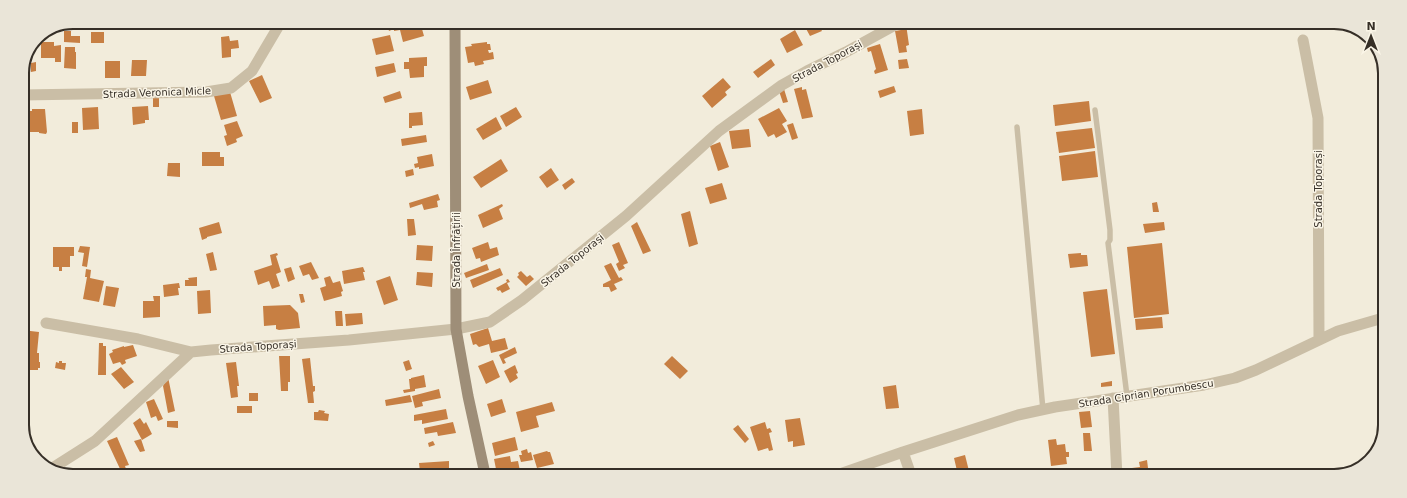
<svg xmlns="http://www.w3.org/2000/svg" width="1407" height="498" font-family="'DejaVu Sans',sans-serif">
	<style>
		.building { fill: #c77f43 }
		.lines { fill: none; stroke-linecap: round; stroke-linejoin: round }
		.service { stroke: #cabea6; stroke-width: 5.5 }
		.minor { stroke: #cabea6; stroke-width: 11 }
		.secondary { stroke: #9e8e78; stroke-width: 11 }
		.labels { text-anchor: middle; stroke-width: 3; stroke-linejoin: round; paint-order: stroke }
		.street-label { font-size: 10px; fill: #362f27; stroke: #faf5e7 }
		.rim { fill: none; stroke: #362f27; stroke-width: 2 }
	</style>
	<rect width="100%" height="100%" fill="#f2ecdb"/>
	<path class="building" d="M397,23h29l1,5 -5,1 2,7 -21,6 -3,-12 -6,1v-2l-5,2 -2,-6z
		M808,24h10l4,7 -12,5 -6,-11z
		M906,24l3,21 -3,1 1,6 -8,1 -4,-22 6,-1 -1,-5z
		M795,30l8,15 -16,8 -7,-14z
		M64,31h7v5h9v7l-16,-1z
		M91,32h13v11h-13z
		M390,35l4,16 -18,4 -4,-16z
		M229,36l1,5 8,-1 1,8 -8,1v8l-9,1 -1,-21z
		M41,42h13v4l7,-1v17h-6v-4h-14z
		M487,42v2h3l1,6h-3l1,3 4,-1 1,7 -11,2 1,3 -9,2 -1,-4 -6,1 -3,-16 7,-1 -1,-2z
		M880,44l8,26 -13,4 -1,-3 2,-2 -5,-18 -3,1 -1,-4z
		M65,47h10v5h1v17l-12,-1z
		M427,57v9h-3v11l-14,1 -1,-9h-5v-7h5v-4z
		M771,59l4,6 -17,13 -5,-6z
		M907,59l2,9 -10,1 -1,-9z
		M132,60h15l-1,16h-15z
		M105,61h15v17h-15z
		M36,62v9l-5,1v-9z
		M394,63l2,9 -19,5 -2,-10z
		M262,75l10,23 -12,5 -11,-22z
		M723,78l8,9 -6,5 2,3 -15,13 -10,-12z
		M488,80l4,13 -22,7 -4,-13z
		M894,86l2,6 -16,6 -2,-7z
		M802,87v3l4,-1 7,28 -11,2 -8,-30z
		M784,89l4,13 -5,1 -4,-12z
		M400,91l2,7 -17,5 -2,-6z
		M230,92l7,24 -16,4 -7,-24z
		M153,96h6v11h-6z
		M1089,101l2,20 -36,5 -2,-21z
		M148,106l1,14h-4v3l-12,2 -1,-18z
		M98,107l1,22 -16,1 -1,-22z
		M516,107l6,10 -16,10 -6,-11z
		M779,108l8,13 -5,3 5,8 -11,6 -2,-4 -6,3 -10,-18z
		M32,109h13l2,23 -1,2 -7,-1v-1h-10l-1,-21h4z
		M922,109l2,25 -14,2 -3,-25z
		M422,112l1,13 -11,1v2h-3v-15z
		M496,117l6,12 -19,11 -7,-11z
		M237,121l6,15 -7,3 1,3 -10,4 -3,-10 3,-1 -3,-10z
		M72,122h6v11h-6z
		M793,123l5,15 -6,2 -5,-15z
		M1092,128l3,20 -36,5 -3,-21z
		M749,129l2,18 -19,2 -3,-18z
		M22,131h6v8l-6,1z
		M426,135l1,7 -25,4 -1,-7z
		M720,142l9,25 -11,4 -8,-25z
		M1095,151l3,26 -36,4 -3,-25z
		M202,152h18v5h4v9h-22z
		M432,154l2,12 -15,3v-2l-4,1 -1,-4 4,-1 -1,-6z
		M501,159l7,12 -27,17 -8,-11z
		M168,163h12v14l-13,-1z
		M551,168l8,12 -12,8 -8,-11z
		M413,169l1,6 -8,2 -1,-6z
		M572,178l3,4 -10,8 -3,-5z
		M722,183l5,16 -17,5 -5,-16z
		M438,194l2,6 -3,1 1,6 -14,3 -2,-6 -12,4 -1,-5z
		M1157,202l2,10h-6l-1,-9z
		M502,204l1,2 -4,3 4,10 -20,9 -5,-13z
		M690,211l8,33 -9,3 -8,-33z
		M407,219h7l2,16 -8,1z
		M219,222l3,11 -15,4v1l-5,2 -3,-12z
		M637,222l14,29 -8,3 -12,-28z
		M1164,222l1,8 -20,3 -2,-9z
		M488,242l2,7 7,-2 2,8 -18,7 -1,-4 -4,1 -4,-11z
		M619,242l9,21 -5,2 2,3 -6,3 -3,-7 3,-2 -7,-17z
		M1162,243l7,71 -35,4 -7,-71z
		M417,245l16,1 -1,15 -16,-1z
		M80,246l10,1 -3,20 -5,-1 2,-13 -6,-1z
		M53,247h21v9h-4v11h-8v4h-3v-4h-6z
		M22,251l3,1 -1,16h-2z
		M213,252l4,18 -7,1 -4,-17z
		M277,253l1,2 -2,1 5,16 -5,2 4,12 -8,3 -3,-8 -11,4 -4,-14 18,-6 -2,-10z
		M1081,253v2h6l1,11 -18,2 -2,-14z
		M311,262l8,16 -7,2 -3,-6 -6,2 -4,-10z
		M611,263l8,15 2,-1 2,3 -9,4 3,5 -6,3 -2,-5h-6v-3l8,-4 -7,-14z
		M487,264l2,6 -23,8 -2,-5z
		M291,267l4,12 -7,3 -4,-13z
		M363,267l2,5h-2l2,8 -21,4 -2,-13z
		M500,268l3,7 -30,13 -3,-8z
		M86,269l5,1 -1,8 14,3 -5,21 -16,-3 4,-22h-2z
		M521,271l6,6 3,-2 4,4 -8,7 -9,-9 2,-2 -1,-2z
		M417,272l16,1 -1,14 -16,-2z
		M330,276l3,7 7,-2 3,10 -2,1 1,4 -18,5 -4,-13 6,-2 -2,-8z
		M390,276l8,24 -14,5 -8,-24z
		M197,277v9h-12v-6h4l-1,-2z
		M508,279l2,3 -3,1 3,6 -8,4 -2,-3 -2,1 -2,-3 11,-6 -1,-2z
		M179,283l1,5h-2l1,7 -15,2 -1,-12z
		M106,286l13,2 -4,19 -12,-2z
		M1107,289l8,65 -24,3 -8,-65z
		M210,290l1,23 -13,1 -1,-23z
		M299,294h4l2,8 -4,1z
		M153,296h7v21l-17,1v-17h11z
		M290,305l8,8 2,15 -21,2 -3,-1v-4l-12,1 -1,-20z
		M335,311h7l1,15h-7z
		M362,313l1,11 -17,2 -1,-12z
		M1162,317l1,11 -27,2 -1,-11z
		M488,328l4,13 13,-3 3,11 -17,4 -2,-9 -10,3 -3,-3 -3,1 -3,-11z
		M22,330l17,2 -2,21h2v9h1v6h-2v2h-9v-14h-7z
		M99,343h4v3h3v29h-8z
		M133,345l4,11 -12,4 1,3 -4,2 -2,-3 -7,2 -4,-10 4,-2 -1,-2 12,-4v1z
		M515,347l2,6 -13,6 2,4 -3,1 -4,-9z
		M279,356h11v26h-2v9h-7z
		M672,356l16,15 -8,8 -16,-15z
		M310,358l3,28h2v5l-2,1 1,11h-6l-6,-44z
		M409,360l3,9 -6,2 -3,-9z
		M493,360l7,17 -14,7 -8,-18z
		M59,361h3v2h4l-1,7 -10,-2 1,-6 3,1z
		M236,362l3,24h-2l1,11 -7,1 -5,-35z
		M515,365l3,8 -2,1 2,4 -8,5 -6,-12z
		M121,367l13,15 -10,7 -13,-15z
		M424,375l2,12 -11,2v2l-11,2 -1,-3 7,-1 -1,-10h2v-1z
		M168,377l7,34 -7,2 -5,-27z
		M1112,381v5l-11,1v-4z
		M896,385l3,23 -13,1 -3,-22z
		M439,389l2,9 -19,4 1,4 -8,2 -3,-12z
		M249,393h9v8h-9z
		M410,395l2,7 -26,4 -1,-6z
		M154,399l9,20 -5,2 -2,-5 -5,2 -5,-16z
		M502,399l4,13 -15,5 -4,-13z
		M552,402l3,9 -19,5 3,11 -18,5 -5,-20z
		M237,406h15v7h-15z
		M446,409l2,10 -26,5v-4l-8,1v-6z
		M319,410l6,1 -1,2 5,1 -1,7 -14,-1v-8h4z
		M1090,411l2,16 -11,1 -2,-16z
		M140,418l4,6 2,-2 6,12 -10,6 -9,-17z
		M800,418l5,27 -12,2v-6l-5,1 -3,-22z
		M167,421h11v7l-11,-1z
		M453,422l3,11 -18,3 -1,-4 -12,2 -1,-6z
		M765,422l2,7 3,-1 2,4 -3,1 4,17 -4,1 -1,-3 -10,3 -8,-24z
		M738,425l11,14 -4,4 -12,-14z
		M1083,433h7l2,18h-8z
		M117,437l12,28 -4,1 1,3 -5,2 -14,-30z
		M515,437l3,13 -23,6 -3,-13z
		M141,439l4,12 -5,1 -6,-11z
		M1056,439l1,6 8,-1 1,8h3v5h-3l1,7 -16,2 -3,-26z
		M433,441l2,4 -6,2 -1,-4z
		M527,449l1,4 3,-1 2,8 -12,2 -2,-7h3l-1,-4z
		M547,451l1,1h2l4,12 -17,4 -4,-13z
		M965,455l5,20h-12l-4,-17z
		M510,456l1,6 7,-1 2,10 -23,3 -3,-15z
		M1147,460l2,16h-16l-1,-8 8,-1 -1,-5z
		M449,461v9l-29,2 -1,-9z
		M552,468l2,6h-12l-1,-3z"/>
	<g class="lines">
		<path class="service" d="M1095,110l15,120v10l-2,3 19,153
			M1017,127l26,283"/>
		<path class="minor" d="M1303,40l15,78 1,221
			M22,95l184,-3 25,-4 21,-17 29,-49
			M46,323l92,16 53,13
			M1113,398l4,78
			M903,452l8,23
			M51,469l44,-28 96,-89 20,-2 138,-10 107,-11 34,-7 32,-22 104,-84 93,-85 63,-46 25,-14 39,-19 51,-28
			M837,475l66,-23 115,-37 37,-8 149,-22 31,-7 21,-8 82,-39 45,-13"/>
		<path class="secondary" d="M455,23l1,306 12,67 17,78"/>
	</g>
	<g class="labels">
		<g class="street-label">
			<text transform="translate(827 61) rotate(-28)" y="4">Strada Toporași</text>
			<text transform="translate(157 92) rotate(-2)" y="4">Strada Veronica Micle</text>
			<text transform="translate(1318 189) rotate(-90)" y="4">Strada Toporași</text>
			<text transform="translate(456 250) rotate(-90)" y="4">Strada Înfrățirii</text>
			<text transform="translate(572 260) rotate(-39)" y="4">Strada Toporași</text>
			<text transform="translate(258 346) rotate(-4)" y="4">Strada Toporași</text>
			<text transform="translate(1146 393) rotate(-9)" y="4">Strada Ciprian Porumbescu</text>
		</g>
	</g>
	<path d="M0 0H1407V498H0ZM73 29H1334A44 44 0 0 1 1378 73V425A44 44 0 0 1 1334 469H73A44 44 0 0 1 29 425V73A44 44 0 0 1 73 29Z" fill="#eae5d8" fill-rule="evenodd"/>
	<path class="rim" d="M73 29H1334A44 44 0 0 1 1378 73V425A44 44 0 0 1 1334 469H73A44 44 0 0 1 29 425V73A44 44 0 0 1 73 29Z"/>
	<g transform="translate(1371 36)" stroke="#faf5e7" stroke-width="3" paint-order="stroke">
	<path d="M0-3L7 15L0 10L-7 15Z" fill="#362f27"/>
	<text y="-6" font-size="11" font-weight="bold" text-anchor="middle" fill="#362f27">N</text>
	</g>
</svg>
